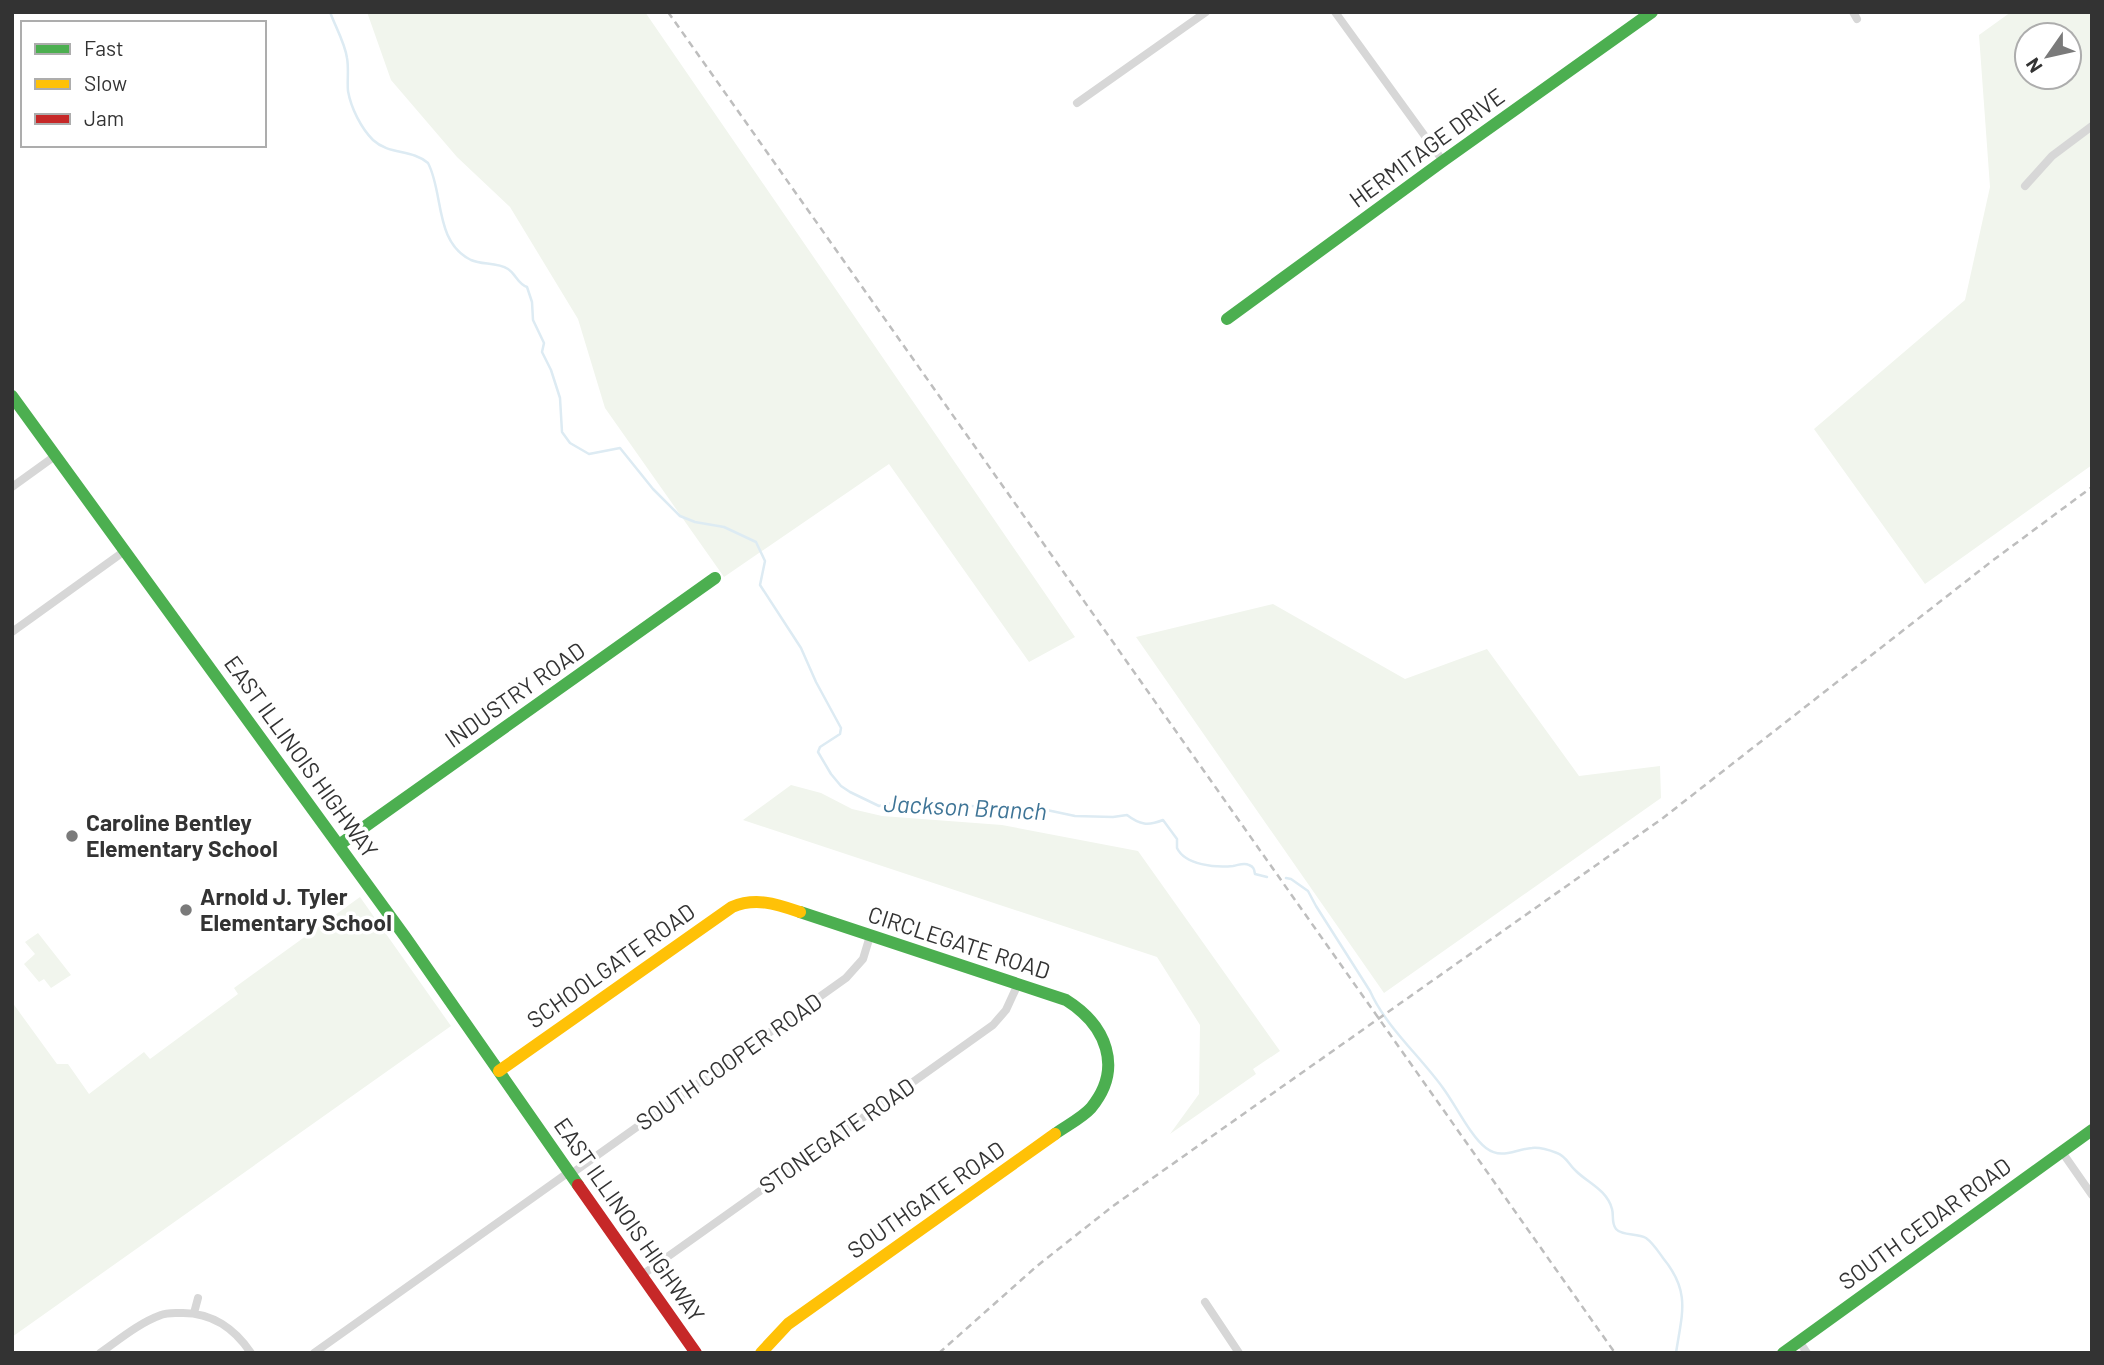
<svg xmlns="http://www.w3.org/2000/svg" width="2104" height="1365" font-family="Barlow,sans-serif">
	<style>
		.green { fill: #f1f5ed; fill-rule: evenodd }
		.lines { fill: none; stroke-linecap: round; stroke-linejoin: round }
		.stream { stroke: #ddebf3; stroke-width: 2.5 }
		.street { stroke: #d7d7d7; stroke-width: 8 }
		.fast { stroke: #4caf50; stroke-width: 12 }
		.slow { stroke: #ffc107; stroke-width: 12 }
		.jam { stroke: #c62828; stroke-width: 12 }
		.rail { stroke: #bebebe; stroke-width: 2.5; stroke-dasharray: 7 5; stroke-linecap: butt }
		.poi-dot { fill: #7a7a7a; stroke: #fff; stroke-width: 2.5 }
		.labels { text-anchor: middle; stroke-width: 7; stroke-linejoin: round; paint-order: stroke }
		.street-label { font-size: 23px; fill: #333; stroke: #fff }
		.poi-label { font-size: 23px; font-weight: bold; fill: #333; stroke: #fff; text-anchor: start }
		.water-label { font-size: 24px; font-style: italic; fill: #3f7597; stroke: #fff }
	</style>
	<rect width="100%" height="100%" fill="#fff"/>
	<path class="green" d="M367,12h278l430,625 -46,25 -140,-198 -165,113 -119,-169 -27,-89 -68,-112 -53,-50 -66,-77z
		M2011,12h81v453l-167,119 -111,-155 151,-129 25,-113 -11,-152zM2027,35h42v42h-42z
		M1273,604l132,75 82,-30 92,127 81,-10 1,32 -277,195 -248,-356z
		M791,785l30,8 31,16 30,7 120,9 136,26 142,200 -27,18 3,5 -86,60 29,-40 1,-69 -43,-68 -414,-137z
		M360,897l91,129 -439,311v-335l45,62h11l21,30 55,-42 6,7 88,-65 -4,-6z
		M38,933l33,42 -20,13 -7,-9 -5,3 -15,-18 11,-10 -10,-12z"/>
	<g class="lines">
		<path class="stream" d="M330,12c5,14 15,31 17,46 2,11 0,23 1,33 3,17 13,37 25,49 16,15 39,9 55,23 16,30 6,79 43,97 11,5 26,2 37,9 8,5 9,14 19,18l5,15 1,18 11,23 -2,9 9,18 9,28 2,34 8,11 19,11 31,-6 33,41 27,27 15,6 29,5 32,15 9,19 -5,24 41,63 15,34 25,46 -1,6 -20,13 -2,5 13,22 10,12 9,6 29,14 24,-5 110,8h29l33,7 38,1 14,-2c13,10 21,11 36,5l14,19v9c8,17 39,20 56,18 6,-1 11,-4 16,-1 5,2 5,4 6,9l12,3
			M1286,878l5,1 17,12 8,15 54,85c16,36 50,65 73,97 12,16 28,49 43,60 16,12 29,1 46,0 8,-1 17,2 25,5 9,3 12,12 19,18 12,12 31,19 36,38 2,6 -1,14 4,20 6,7 21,4 30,9 7,5 12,13 17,20 28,34 19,55 13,95"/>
		<path class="street" d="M1335,12l108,149
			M1853,12l4,7
			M1077,103l129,-91
			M2025,186l27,-30 40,-30
			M12,487l43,-31
			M12,632l114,-82
			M2062,1152l30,43
			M571,1174l275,-196 17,-19 7,-23
			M642,1275l351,-250 13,-15 12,-26
			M1205,1302l34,51
			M194,1313l4,-15
			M1799,1341l8,12
			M100,1353c20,-14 39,-30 61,-38 6,-3 15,-2 22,-2 29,0 52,16 68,40
			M314,1353l255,-181"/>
		<path class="fast" d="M1227,319l216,-158 209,-149
			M12,396l394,542 172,247
			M339,845l376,-267
			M800,912l266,88c40,25 58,68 25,108 -9,10 -25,18 -36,26
			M1783,1353l309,-223"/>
		<path class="slow" d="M499,1071l233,-164c24,-10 44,-3 68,5
			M761,1353l27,-29 267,-190"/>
		<path class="jam" d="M578,1185l118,168"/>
		<path class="rail" d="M668,12l947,1341
			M939,1353l98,-87 76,-60 550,-388 329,-257 100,-74"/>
	</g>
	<g class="poi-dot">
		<circle cx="72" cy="836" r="7"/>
		<circle cx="186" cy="910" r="7"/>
	</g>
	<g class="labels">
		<g class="street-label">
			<text transform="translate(1427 148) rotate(-36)" y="8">HERMITAGE DRIVE</text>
			<text transform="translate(515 695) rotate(-35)" y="8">INDUSTRY ROAD</text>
			<text transform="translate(301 757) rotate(54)" y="8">EAST ILLINOIS HIGHWAY</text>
			<text transform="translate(959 943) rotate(18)" y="8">CIRCLEGATE ROAD</text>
			<text transform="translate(611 966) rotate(-35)" y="8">SCHOOLGATE ROAD</text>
			<text transform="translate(729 1062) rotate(-35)" y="8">SOUTH COOPER ROAD</text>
			<text transform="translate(837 1136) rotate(-35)" y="8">STONEGATE ROAD</text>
			<text transform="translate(926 1200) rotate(-35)" y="8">SOUTHGATE ROAD</text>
			<text transform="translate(629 1220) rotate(55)" y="8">EAST ILLINOIS HIGHWAY</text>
			<text transform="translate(1925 1224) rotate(-36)" y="8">SOUTH CEDAR ROAD</text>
		</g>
		<g class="poi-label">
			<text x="86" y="831">Caroline Bentley<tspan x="86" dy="26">Elementary School</tspan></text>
			<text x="200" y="905">Arnold J. Tyler<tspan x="200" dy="26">Elementary School</tspan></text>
		</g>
		<g class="water-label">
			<text transform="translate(965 808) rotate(3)" y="8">Jackson Branch</text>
		</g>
	</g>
	<rect width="2104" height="1365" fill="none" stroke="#333333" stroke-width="28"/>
	<rect x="21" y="21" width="245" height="126" fill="#ffffff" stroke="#adadad" stroke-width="2"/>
	<rect x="35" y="44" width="35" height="10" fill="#4caf50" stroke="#adadad" stroke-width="2"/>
	<text x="84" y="56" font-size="21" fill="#333333">Fast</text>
	<rect x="35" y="79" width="35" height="10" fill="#ffc107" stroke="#adadad" stroke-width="2"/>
	<text x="84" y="91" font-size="21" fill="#333333">Slow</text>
	<rect x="35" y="114" width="35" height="10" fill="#c62828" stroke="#adadad" stroke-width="2"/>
	<text x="84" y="126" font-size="21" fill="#333333">Jam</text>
	<g transform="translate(2048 56) rotate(236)"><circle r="33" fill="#ffffff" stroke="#adadad" stroke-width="2"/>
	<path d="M0-5L12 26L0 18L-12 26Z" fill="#7a7a7a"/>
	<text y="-10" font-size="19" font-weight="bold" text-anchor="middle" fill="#333333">N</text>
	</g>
</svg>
